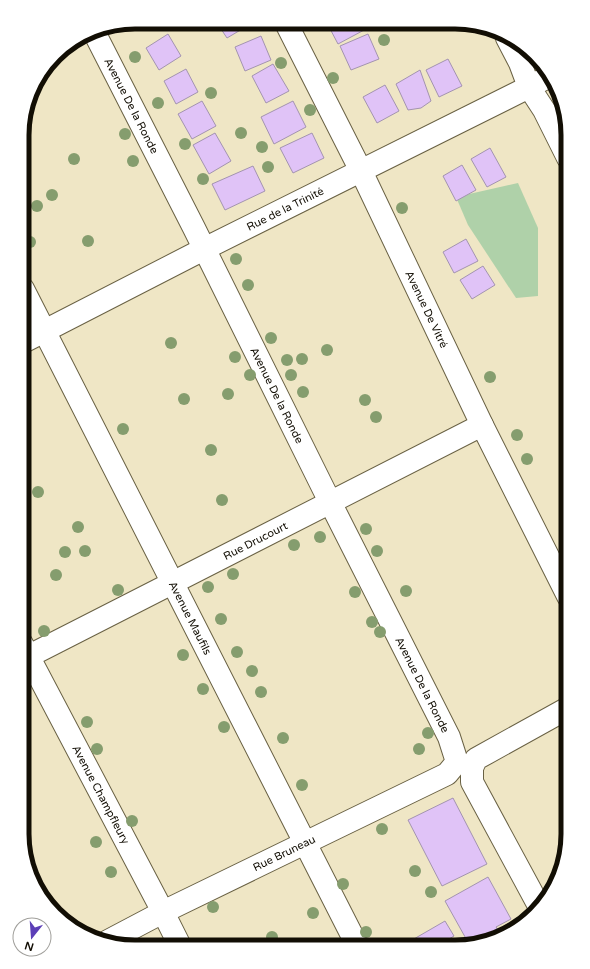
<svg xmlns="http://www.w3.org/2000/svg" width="590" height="969" font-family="'Varela Round',sans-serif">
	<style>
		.green { fill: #afd1a9 }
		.building { fill: #e0c3f7; stroke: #a394af }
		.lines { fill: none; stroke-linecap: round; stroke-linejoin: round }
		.minor-casing { stroke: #696144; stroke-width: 24 }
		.minor { stroke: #fff; stroke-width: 22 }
		.tree { fill: #859d6e }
		.labels { text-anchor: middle; stroke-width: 3; stroke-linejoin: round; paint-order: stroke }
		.street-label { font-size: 11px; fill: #120e04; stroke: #fff }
		.rim { fill: none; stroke: #120e04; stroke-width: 5 }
	</style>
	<rect width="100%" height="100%" fill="#efe6c5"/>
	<path class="green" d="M518,183l20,45v68l-22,2 -48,-73 -12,-28z"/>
	<path class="building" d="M135,22h13l-13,7 -3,-6z
		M217,23h30l2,2 -22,13z
		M327,23h36l3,6 -28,15z
		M168,34l13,22 -22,14 -13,-22z
		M368,34l11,25 -28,11 -11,-24z
		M261,36l10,24 -26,11 -10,-24z
		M448,59l14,27 -23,11 -13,-27z
		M273,64l16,27 -23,12 -14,-27z
		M186,69l12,23 -22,12 -12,-23z
		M420,70l11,31 -10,7 -13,2 -12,-26z
		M385,85l14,26 -22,12 -14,-26z
		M202,101l14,25 -24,13 -14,-25z
		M293,101l13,26 -32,17 -13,-27z
		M215,133l16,28 -22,13 -16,-29z
		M312,133l12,25 -31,15 -13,-25z
		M490,148l16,29 -19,10 -16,-28z
		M462,165l14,25 -20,11 -13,-25z
		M253,166l12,25 -40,19 -13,-26z
		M466,239l12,22 -24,12 -11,-21z
		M483,266l12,19 -23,14 -12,-19z
		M453,798l34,66 -45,22 -34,-66z
		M488,877l23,42 -15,8 4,6 -15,8 -16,3 -24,-43z
		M445,921l9,15 -5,3 5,8h-54z"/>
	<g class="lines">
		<g class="minor-casing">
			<g id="minor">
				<path id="s1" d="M286,23l75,148 121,254 86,171"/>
				<path id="s2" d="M93,30l101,198 136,274 119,235 8,25 -10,12 -284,138 -55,29"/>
				<path d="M507,38l13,25 9,24 15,23 24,48"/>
				<path id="s3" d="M23,289l335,658"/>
				<path id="s4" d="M23,342l181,-93 325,-162 19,-10"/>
				<path id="s5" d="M22,644l141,268 17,34"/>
				<path id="s6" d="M29,656l453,-231"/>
				<path d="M539,906l-67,-124v-14l4,-9 92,-51"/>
			</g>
		</g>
		<use href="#minor" class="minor"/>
	</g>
	<g class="tree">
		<circle cx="384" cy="40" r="6"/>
		<circle cx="135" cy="57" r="6"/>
		<circle cx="281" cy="63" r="6"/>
		<circle cx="333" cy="78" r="6"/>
		<circle cx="211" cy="93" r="6"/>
		<circle cx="158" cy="103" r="6"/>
		<circle cx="310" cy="110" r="6"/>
		<circle cx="241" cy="133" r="6"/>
		<circle cx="125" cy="134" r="6"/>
		<circle cx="185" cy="144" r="6"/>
		<circle cx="262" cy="147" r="6"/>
		<circle cx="74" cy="159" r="6"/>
		<circle cx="133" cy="161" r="6"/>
		<circle cx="268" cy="167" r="6"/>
		<circle cx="203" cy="179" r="6"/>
		<circle cx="52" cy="195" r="6"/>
		<circle cx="37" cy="206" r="6"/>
		<circle cx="402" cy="208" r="6"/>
		<circle cx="88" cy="241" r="6"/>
		<circle cx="30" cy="242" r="6"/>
		<circle cx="236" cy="259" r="6"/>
		<circle cx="248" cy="285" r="6"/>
		<circle cx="271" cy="338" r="6"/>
		<circle cx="171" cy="343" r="6"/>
		<circle cx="327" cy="350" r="6"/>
		<circle cx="235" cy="357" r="6"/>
		<circle cx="302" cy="359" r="6"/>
		<circle cx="287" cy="360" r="6"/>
		<circle cx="250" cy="375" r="6"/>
		<circle cx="291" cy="375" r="6"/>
		<circle cx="490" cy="377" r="6"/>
		<circle cx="303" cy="392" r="6"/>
		<circle cx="228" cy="394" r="6"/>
		<circle cx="184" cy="399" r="6"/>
		<circle cx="365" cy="400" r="6"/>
		<circle cx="376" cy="417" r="6"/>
		<circle cx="123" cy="429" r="6"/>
		<circle cx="517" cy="435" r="6"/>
		<circle cx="211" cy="450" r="6"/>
		<circle cx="527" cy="459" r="6"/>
		<circle cx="38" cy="492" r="6"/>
		<circle cx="222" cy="500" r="6"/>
		<circle cx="78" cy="527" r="6"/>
		<circle cx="366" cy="529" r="6"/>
		<circle cx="320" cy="537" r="6"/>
		<circle cx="294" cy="545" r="6"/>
		<circle cx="85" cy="551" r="6"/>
		<circle cx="377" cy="551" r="6"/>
		<circle cx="65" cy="552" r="6"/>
		<circle cx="233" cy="574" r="6"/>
		<circle cx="56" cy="575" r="6"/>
		<circle cx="208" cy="587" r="6"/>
		<circle cx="118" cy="590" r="6"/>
		<circle cx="406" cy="591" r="6"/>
		<circle cx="355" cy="592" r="6"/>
		<circle cx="221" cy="619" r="6"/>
		<circle cx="372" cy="622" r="6"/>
		<circle cx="44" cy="631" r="6"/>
		<circle cx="380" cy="632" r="6"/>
		<circle cx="237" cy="652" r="6"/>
		<circle cx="183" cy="655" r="6"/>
		<circle cx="252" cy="671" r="6"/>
		<circle cx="203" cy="689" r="6"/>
		<circle cx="261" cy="692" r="6"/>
		<circle cx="87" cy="722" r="6"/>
		<circle cx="224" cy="727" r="6"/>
		<circle cx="428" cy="733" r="6"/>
		<circle cx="283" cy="738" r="6"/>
		<circle cx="97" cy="749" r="6"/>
		<circle cx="419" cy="749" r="6"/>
		<circle cx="302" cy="785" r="6"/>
		<circle cx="132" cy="821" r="6"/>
		<circle cx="382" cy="829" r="6"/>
		<circle cx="96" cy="842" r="6"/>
		<circle cx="415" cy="871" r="6"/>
		<circle cx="111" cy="872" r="6"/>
		<circle cx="343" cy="884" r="6"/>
		<circle cx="431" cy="892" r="6"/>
		<circle cx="213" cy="907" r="6"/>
		<circle cx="313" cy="913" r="6"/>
		<circle cx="366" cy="932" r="6"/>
		<circle cx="272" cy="937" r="6"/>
	</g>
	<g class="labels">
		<g class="street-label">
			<text dy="4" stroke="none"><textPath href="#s2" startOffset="85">Avenue De la Ronde</textPath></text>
			<text dy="4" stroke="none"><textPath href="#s4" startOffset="294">Rue de la Trinité</textPath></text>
			<text dy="4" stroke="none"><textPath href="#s1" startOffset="319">Avenue De Vitré</textPath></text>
			<text dy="4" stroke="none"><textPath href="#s2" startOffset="409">Avenue De la Ronde</textPath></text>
			<text dy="4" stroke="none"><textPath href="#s6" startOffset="254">Rue Drucourt</textPath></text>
			<text dy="4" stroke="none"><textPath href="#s3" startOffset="369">Avenue Maufils</textPath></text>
			<text dy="4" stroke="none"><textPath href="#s2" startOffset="733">Avenue De la Ronde</textPath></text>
			<text dy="4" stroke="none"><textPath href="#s5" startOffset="170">Avenue Champfleury</textPath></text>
			<text transform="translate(284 853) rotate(-26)" y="4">Rue Bruneau</text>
		</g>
	</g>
	<path d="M0 0H590V969H0ZM135 29H455A106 106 0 0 1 561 135V834A106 106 0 0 1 455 940H135A106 106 0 0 1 29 834V135A106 106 0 0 1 135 29Z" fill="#fff" fill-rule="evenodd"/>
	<path class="rim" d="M135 29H455A106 106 0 0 1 561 135V834A106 106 0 0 1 455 940H135A106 106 0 0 1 29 834V135A106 106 0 0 1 135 29Z"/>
	<g transform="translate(32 937) rotate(197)"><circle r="19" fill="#ffffff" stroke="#a09f9b"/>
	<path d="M0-3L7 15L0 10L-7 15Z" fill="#5c3fb7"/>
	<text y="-6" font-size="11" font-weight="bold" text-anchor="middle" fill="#120e04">N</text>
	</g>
</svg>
